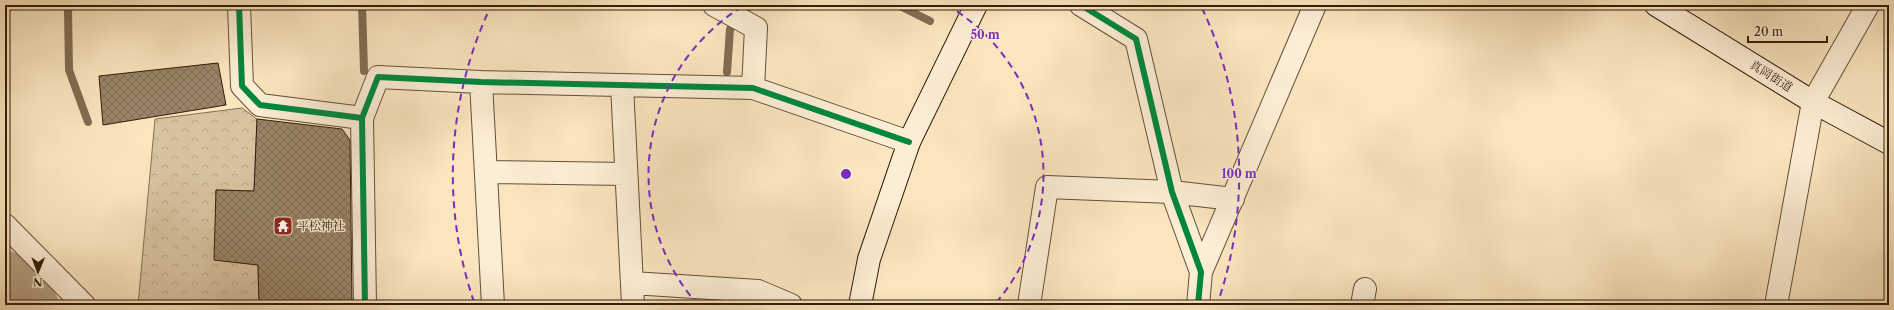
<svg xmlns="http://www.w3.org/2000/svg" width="1894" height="310" font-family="'Libre Caslon Text','Noto Serif JP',serif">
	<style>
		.forest { fill: url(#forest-crowns); stroke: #847056 }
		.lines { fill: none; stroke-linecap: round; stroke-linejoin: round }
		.stream { stroke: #816c52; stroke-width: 8 }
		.river { stroke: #b6a181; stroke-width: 47 }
		.building { fill: url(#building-cross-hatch); stroke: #311d0b }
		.street-casing { stroke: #634f38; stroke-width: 24 }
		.secondary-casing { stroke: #311d0b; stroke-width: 24 }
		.street { stroke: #fceed5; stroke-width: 22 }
		.secondary { stroke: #fceed5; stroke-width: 22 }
		.cycleway-casing { stroke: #fceed5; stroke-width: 8 }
		.cycleway { stroke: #00873e; stroke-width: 6 }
		.ring { fill: none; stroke: #7b2cbf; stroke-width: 2; stroke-dasharray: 7 5 }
		.labels { text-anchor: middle; stroke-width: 3; stroke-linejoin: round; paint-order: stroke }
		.street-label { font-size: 12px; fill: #311d0b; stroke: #fceed5 }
		.poi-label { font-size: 12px; fill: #311d0b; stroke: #fceed5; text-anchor: start }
		.centre { fill: #7b2cbf; stroke: #fceed5; stroke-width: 2 }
		.ring-label { font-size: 12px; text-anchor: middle; font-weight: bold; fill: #7b2cbf; stroke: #fceed5; stroke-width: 3; stroke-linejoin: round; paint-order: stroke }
	</style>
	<defs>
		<pattern id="forest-crowns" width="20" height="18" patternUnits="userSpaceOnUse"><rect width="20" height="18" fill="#d8c3a0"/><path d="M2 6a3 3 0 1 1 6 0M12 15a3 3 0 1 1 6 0" fill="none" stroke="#baa788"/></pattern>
		<pattern id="building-cross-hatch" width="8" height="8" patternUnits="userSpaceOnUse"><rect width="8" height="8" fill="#9a8568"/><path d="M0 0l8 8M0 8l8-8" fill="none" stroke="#7e6c54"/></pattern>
	</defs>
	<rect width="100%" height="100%" fill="#fae5be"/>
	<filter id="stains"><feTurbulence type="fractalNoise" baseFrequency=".005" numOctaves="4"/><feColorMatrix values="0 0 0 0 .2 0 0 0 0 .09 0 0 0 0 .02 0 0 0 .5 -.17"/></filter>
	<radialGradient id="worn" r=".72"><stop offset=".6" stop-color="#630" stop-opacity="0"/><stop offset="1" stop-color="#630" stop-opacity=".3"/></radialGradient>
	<path class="forest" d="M242,108l15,11 -3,72 -38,-1 -1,70 43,5 1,40h-121l17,-186z"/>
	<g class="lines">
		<path class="stream" d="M70,5l-2,6 1,59 19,52
			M362,5l2,66
			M898,5l32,16
			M727,72l3,-43 20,-24"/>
		<path class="river" d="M5,274l30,31"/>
	</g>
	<path class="building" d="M218,63l8,42 -123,20 -4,-49z
		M257,119l85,10 8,11 2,165h-93l-1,-40 -44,-5 2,-70 38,1z"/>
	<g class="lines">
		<g class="street-casing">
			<path id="street" d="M239,5l3,81 18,19 102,13 3,187
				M714,5l42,23 -3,60
				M1081,5l55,34 36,153 29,80 -3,33
				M481,82l12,223
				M622,85l11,220
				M362,118l16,-41 103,5 272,6 156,54
				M486,172l140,2
				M5,225l79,80
				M1201,272l114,-267
				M632,283l126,8 33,14
				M1029,305l18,-118 125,5 61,7
				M1362,305l3,-16
				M1776,305l37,-203 55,-97"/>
		</g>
		<g class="secondary-casing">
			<path id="secondary" d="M1656,5l157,97 76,41
				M860,305l9,-46 40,-117 67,-137"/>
		</g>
		<use href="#street" class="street"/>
		<use href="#secondary" class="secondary"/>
		<g class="cycleway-casing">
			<path id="cycleway" d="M239,5l3,81 18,19 102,13 3,187
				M1081,5l55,34 36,153 29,80 -3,33
				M362,118l16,-41 103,5 272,6 156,54"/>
		</g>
		<use href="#cycleway" class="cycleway"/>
	</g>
	<g class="ring">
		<path d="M698 305A197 197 0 0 1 745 5M947 5A197 197 0 0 1 994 305"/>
		<path d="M474 302A393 393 0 0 1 490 8M1202 8A393 393 0 0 1 1218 302"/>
	</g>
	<defs>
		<g id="temple-square" transform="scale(1)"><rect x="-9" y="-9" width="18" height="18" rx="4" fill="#8f2418" stroke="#fceed5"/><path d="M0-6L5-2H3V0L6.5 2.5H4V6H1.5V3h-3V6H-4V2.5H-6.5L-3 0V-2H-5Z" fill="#fff"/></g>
	</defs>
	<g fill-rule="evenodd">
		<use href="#temple-square" x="283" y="226"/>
	</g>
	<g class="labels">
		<g class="street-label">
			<text transform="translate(1771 76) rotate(32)" y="4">真岡街道</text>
		</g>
		<g class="poi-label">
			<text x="297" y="230">平松神社</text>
		</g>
	</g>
	<circle cx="846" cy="174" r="6" class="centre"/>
	<g class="ring-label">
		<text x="985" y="39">50 m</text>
		<text x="1239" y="178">100 m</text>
	</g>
	<rect width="1894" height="310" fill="none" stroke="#fae5be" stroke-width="20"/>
	<rect x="6" y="6" width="1882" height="298" fill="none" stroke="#311d0b" stroke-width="2"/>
	<rect x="10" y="10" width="1874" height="290" fill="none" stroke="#311d0b"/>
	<g transform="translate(38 272) rotate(181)" stroke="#fceed5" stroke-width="3" paint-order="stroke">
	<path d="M0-3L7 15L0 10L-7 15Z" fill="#311d0b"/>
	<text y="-6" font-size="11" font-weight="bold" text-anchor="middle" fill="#311d0b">N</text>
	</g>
	<path d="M1748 36v6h79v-6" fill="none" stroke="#311d0b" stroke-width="2"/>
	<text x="1754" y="36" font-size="12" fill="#311d0b" stroke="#fceed5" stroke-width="3" paint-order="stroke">20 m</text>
	<rect width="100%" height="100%" filter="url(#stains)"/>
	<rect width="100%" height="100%" fill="url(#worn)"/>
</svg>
